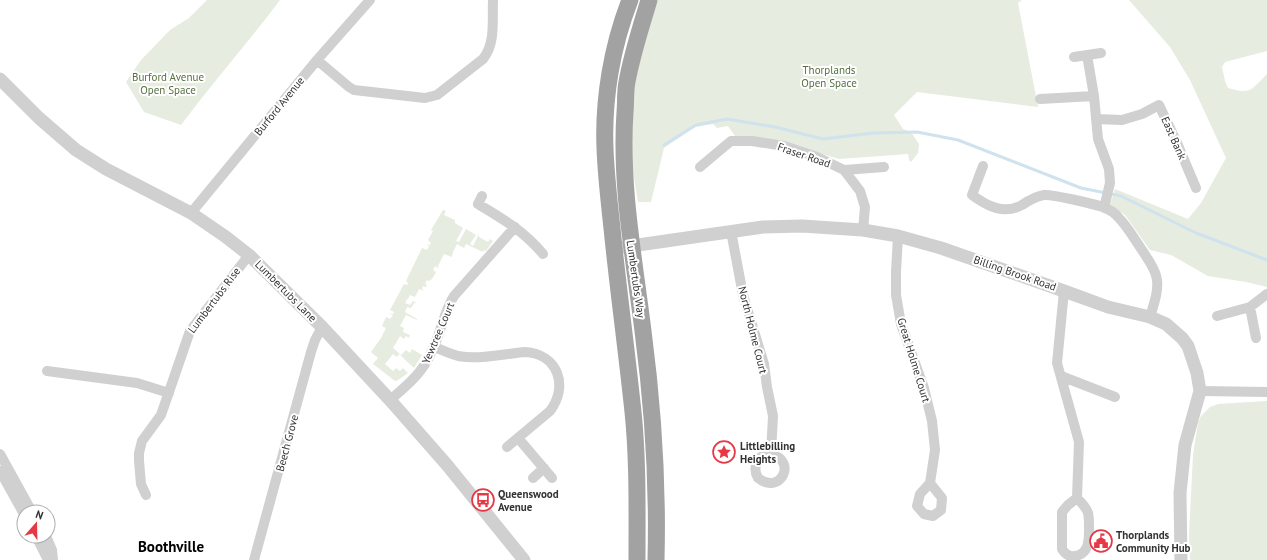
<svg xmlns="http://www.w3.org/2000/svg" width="1267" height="560" font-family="'PT Sans',sans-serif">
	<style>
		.green { fill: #e6ecdf }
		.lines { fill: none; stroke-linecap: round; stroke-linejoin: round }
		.stream { stroke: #cfe2ee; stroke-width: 3 }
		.minor { stroke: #d0d0d0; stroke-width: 10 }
		.tertiary { stroke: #d0d0d0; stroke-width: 13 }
		.trunk { stroke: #a2a2a2; stroke-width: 17 }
		.labels { text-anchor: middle; stroke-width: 4; stroke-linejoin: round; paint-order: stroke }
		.park-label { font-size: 11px; fill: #56703f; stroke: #fff }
		.street-label { font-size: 11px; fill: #333; stroke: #fff }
		.poi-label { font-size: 11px; font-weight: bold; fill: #333; stroke: #fff; text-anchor: start }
		.district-label { font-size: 15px; font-weight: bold; fill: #000; stroke: #fff }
	</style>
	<rect width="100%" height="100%" fill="#fff"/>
	<path class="green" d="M207,0h73c-32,43 -67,82 -99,125l-37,-13 -18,-30 15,-22 29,-30 19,-12z
		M658,0h364l-4,3 20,104 -121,-15 -23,23 9,14 8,3 8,12 -1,9 -7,9 -2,-2 -1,-6 -69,5 -24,-7 -80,-16 -7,-10 -11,2 -4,-4 -18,3 -31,21 -13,54h-13l-8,-49 3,-58 11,-56z
		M1129,0h138v51l-42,11 -3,5 3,14 3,7c23,7 23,2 39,-14v213l-21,-5 -38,-6 -37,-21 -21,-5 -25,-35 -15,-10 5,-16 73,30 13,-16 25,-45 -36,-78 -20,-33z
		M443,210l3,1 -2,4 11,5v3l8,5 -7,13 3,1 7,-13 10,6 -6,9 3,2 6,-12v3l9,5 2,-3 3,2 -7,10 -2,-1 -1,2 -17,-8 -2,4 -7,-4 -4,8 -1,5 -8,-3 -6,12v2l-3,-2 -2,4 3,2 -4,7 -3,2 -2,-1 -2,4 2,1 -1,2 -3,-1 -1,3 2,2 -5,-2 -4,8 -5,-2 -2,4h-1l-2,4 5,2 3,-4 4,2h-3l-3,5 -4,-1 -2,5 12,7v1l-11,-5 -6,11 4,2 -1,4 7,3 -1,3 -3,-2 -2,3 -4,-3 -7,12 8,7 5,-5 4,3 2,-4 10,6 -8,13 -15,-14 -2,3 -4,-3 -8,10 8,7 3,-3 4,3 3,-3 5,5 -10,7 -3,1 -22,-17 5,-6 -7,-6 10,-14 5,-10 -4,-2 4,-9 4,2 3,-4 -5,-2 5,1 1,-2 -4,-2 14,-26 3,1 1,-2 -2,-2 16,-33 5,2 2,-4 -3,-2 4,1 1,-2 -3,-3 5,-9 -2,-1z
		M1267,401v159h-77l-1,-25 4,-80 5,-32 3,-7 9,-9 8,-3z"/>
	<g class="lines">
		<path class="stream" d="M664,145l32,-20 31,-6 48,8 48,12 50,-6 44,-1 41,8 123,48 40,8 75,37 71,27"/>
		<path class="minor" d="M1087,55l7,41 4,43 11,30 1,14 -6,25
			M1074,57l27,-4
			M317,60l32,27 5,3 71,8 12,-3 46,-36c13,-16 9,-39 10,-59
			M1040,99l54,-3
			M1096,119l26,1 20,-6 17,-9 18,38 19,45
			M983,166l-11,29c15,11 32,20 50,10 6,-4 14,-9 22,-10 9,-1 49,9 59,12 5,2 12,6 15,10 8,8 14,18 20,27 22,33 24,35 12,73
			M700,167l31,-26h21l32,5 33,11 27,13 16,21 5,16 -2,23
			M844,170l40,-3
			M482,196l-4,8c25,15 46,27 65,50
			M191,213l126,-153 53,-60
			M731,231l12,64 21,69 3,23 6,29 -2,38c27,7 9,42 -13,24 -6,-11 -1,-24 13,-24
			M898,236l-2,36v23l5,29 23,64 8,33 3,29 -5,33 -10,11 -3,12 7,8 9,2 8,-6 1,-12 -12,-15
			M1064,291l-7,72 22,79 -2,56 -9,7 -6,7v37c3,5 7,8 13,7 15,-2 14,-18 14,-30 0,-4 0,-9 -1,-13 -2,-6 -7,-11 -11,-15
			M1250,307l6,31
			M1217,316l33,-9 17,-13
			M434,347c8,3 16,7 24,9 22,4 45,-2 67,-4 33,2 44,34 25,59l-43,36
			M47,371l90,12 32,10
			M1061,376l54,21
			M1200,391l67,1
			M390,400c25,-21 37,-32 48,-64 5,-13 8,-28 16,-40l61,-69
			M518,438l34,40
			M0,454l32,58
			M0,471l24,43
			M533,478l11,-10
			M146,495l-5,-11 -2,-23v-8l3,-12 19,-26 29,-84 59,-76
			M36,536l12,24
			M46,536l6,14 1,10
			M254,560l57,-208 4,-12 7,-13"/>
		<path class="tertiary" d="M0,79l39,39 37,32 30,19 85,44 35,24 23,18 73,72 68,73 57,65 77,95
			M624,247l139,-20 39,-1 61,4 35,6 43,12 123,43 44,16 42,10 16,7 16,14 6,8 9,27 3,18 -15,54 -5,48 1,67"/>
		<path class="trunk" d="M630,0c-18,46 -27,99 -25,148 1,30 5,60 8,90 6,58 14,116 20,174 5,48 4,99 4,148
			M649,0c-8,27 -17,54 -22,82 -2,9 -1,20 -2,30 -5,73 9,146 18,219 10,76 15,152 13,229"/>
	</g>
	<defs>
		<g id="sight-ring" transform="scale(1.15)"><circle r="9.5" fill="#fff" stroke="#e63946" stroke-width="1.5"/><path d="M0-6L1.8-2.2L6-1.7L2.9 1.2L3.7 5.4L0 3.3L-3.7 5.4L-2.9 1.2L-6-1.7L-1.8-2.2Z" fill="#e63946"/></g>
		<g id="bus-ring" transform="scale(1.15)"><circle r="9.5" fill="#fff" stroke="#e63946" stroke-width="1.5"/><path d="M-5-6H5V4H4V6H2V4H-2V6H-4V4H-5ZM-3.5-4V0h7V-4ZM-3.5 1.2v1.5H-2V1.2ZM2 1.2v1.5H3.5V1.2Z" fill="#e63946"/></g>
		<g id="civic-ring" transform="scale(1.15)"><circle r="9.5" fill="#fff" stroke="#e63946" stroke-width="1.5"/><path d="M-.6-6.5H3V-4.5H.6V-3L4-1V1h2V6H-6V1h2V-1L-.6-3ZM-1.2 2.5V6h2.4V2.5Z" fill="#e63946"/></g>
	</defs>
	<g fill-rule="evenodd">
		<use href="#sight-ring" x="724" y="452"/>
		<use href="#bus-ring" x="483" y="500"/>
		<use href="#civic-ring" x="1101" y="541"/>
	</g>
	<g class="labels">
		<g class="park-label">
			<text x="829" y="74">Thorplands<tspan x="829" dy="13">Open Space</tspan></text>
			<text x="168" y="81">Burford Avenue<tspan x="168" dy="13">Open Space</tspan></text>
		</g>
		<g class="street-label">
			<text transform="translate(279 106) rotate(-51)" y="4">Burford Avenue</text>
			<text transform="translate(1174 138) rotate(66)" y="4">East Bank</text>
			<text transform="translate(804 155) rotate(19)" y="4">Fraser Road</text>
			<text transform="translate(1015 273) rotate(19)" y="4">Billing Brook Road</text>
			<text transform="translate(636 279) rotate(82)" y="4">Lumbertubs Way</text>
			<text transform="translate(286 291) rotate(45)" y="4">Lumbertubs Lane</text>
			<text transform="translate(214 300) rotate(-53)" y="4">Lumbertubs Rise</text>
			<text transform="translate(753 330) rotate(76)" y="4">North Holme Court</text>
			<text transform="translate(438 333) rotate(-67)" y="4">Yewtree Court</text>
			<text transform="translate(914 360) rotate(73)" y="4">Great Holme Court</text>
			<text transform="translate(287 443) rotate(-75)" y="4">Beech Grove</text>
		</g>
		<g class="poi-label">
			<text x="740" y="450">Littlebilling<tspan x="740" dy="13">Heights</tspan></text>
			<text x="498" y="498">Queenswood<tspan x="498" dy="13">Avenue</tspan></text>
			<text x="1116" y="539">Thorplands<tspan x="1116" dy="13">Community Hub</tspan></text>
		</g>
		<g class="district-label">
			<text x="171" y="552">Boothville</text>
		</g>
	</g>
	<g transform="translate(36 524) rotate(20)"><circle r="19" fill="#ffffff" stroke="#adadad"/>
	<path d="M0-3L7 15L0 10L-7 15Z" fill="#e63946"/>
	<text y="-6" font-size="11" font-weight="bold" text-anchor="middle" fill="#333333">N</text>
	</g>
</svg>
